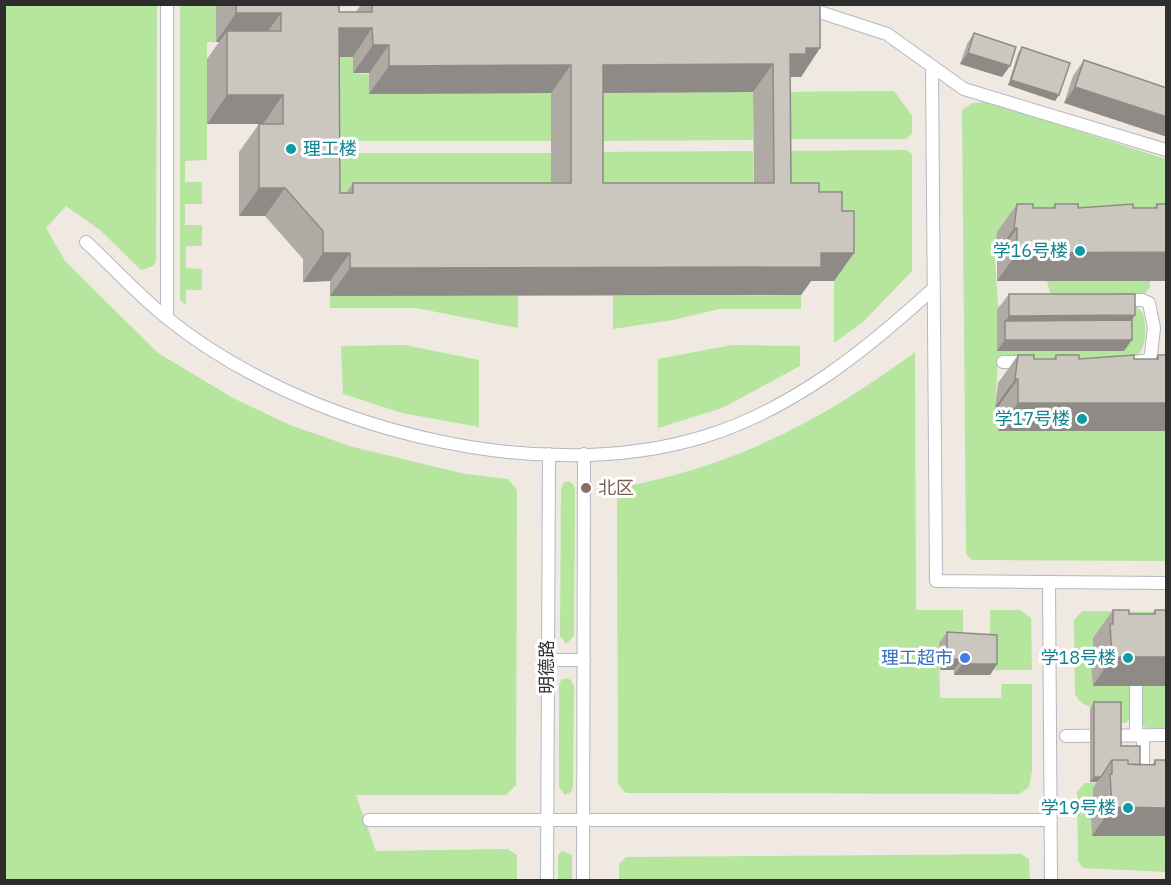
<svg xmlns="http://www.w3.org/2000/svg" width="1171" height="885" font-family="'IBM Plex Sans','Noto Sans SC',sans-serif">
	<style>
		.green { fill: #b6e59e }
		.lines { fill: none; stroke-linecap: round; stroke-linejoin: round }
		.service-casing { stroke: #b4b7c1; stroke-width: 14 }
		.service { stroke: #fff; stroke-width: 12 }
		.wall { fill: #afaba4; fill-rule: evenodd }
		.shaded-wall { fill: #8e8b86 }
		.building { fill: #cbc7bf; stroke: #8e8b86; stroke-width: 1.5; fill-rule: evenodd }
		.culture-dot { fill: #0f9aa8; stroke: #fff; stroke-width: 2 }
		.education-dot { fill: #8d6e63; stroke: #fff; stroke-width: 2 }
		.shop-dot { fill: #3f7fe0; stroke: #fff; stroke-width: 2 }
		.labels { text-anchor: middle; stroke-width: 6; stroke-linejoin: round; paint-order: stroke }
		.culture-label { font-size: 18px; fill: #0d838f; stroke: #fff; text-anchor: end }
		.education-label { font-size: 18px; fill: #785e54; stroke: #fff; text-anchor: start }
		.shop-label { font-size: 18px; fill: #366cbe; stroke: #fff; text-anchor: end }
		.street-label { font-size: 18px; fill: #2e2e2e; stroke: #fff }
	</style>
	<rect width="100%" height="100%" fill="#efe9e1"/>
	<path class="green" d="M5,5h152l-1,256 -3,5 -12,4 -41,-40 -34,-24 -20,22 19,33 93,92 75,45 57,27 63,22 112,27 43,5 9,11 -1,295 -10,10h-150l20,56 132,-2 9,6v25h-512z
		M180,5h36v37h-9v118l-22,1v21h17v22h-17v21h17v21h-16v22l16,1v21h-16v15l-6,-5z
		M320,57h33v16l198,20v48h-231z
		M894,91l18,25v18l-6,5h-135l-1,-47z
		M753,92v48l-170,1v-48z
		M987,102l179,57v77l-172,9 4,60 136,-1 9,9c3,14 5,35 -8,45h-137l-3,49h3v24h168v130l-194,-1 -6,-6 -4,-444 10,-7z
		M906,150l6,4v117l-48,50 -30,22v-103l-34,-19 -29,-70z
		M753,151l1,60h-171v-59z
		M320,153h231v58l-218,1z
		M1047,281h103v6l-6,8 -90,1 -4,-3z
		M801,295v14h-82l-46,11 -60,9v-33z
		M330,296h188v32l-102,-20h-86z
		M405,345l74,15v67l-77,-14 -59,-19 -2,-48z
		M732,345l68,1v20l-78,42 -64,20v-69z
		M915,352l1,258h47v36l-24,-2 1,54h61l1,-14h30v87l-3,16 -10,7 -393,-1 -8,-9 -1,-285 10,-13c110,-21 198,-67 288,-134z
		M568,481l5,3 2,5 -1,147 -8,8 -6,-8 1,-147 2,-6z
		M990,610h30l11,8 1,52h-42z
		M1082,611l84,1 -76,40v12l41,22v32l-5,5h-9v-15c-16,0 -34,3 -42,-14l-1,-74z
		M566,678l5,2 3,6 -1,101 -2,5 -6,3 -6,-8v-101l2,-6z
		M1142,686h24v42h-20l-4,-3z
		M1136,782l-46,21 2,32 74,1v36l-83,-4 -5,-7 -1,-69 8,-9z
		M562,851l10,4v25h-14v-25z
		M1021,854l8,5 1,21h-411v-16l7,-7z"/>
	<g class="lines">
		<g class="service-casing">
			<path id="service" d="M167,4v314
				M795,4l92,30 77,55 202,61
				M932,66l4,515 230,2
				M86,242c27,25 52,53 81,76 135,109 370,171 539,118 89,-28 161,-87 228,-148
				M1120,300h22l7,3 5,25 -3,26 -2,6 -14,2
				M1003,362h24
				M1049,582l2,298
				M548,660h36
				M1136,686v49
				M1143,735v44
				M1066,736l100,-1
				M369,820h682
				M547,880l2,-426
				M583,880l1,-426"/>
		</g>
		<use href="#service" class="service"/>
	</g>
	<path class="wall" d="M216,4h123v8h17l5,-8h459v44l-19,29h-11l1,106 28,9 23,19 12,42 -20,28h-23l-10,14 -471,1v-15l-27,1v-23l-38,-43h-26v-64l20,-28h-52v-65l12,-17h-3zM340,57h13v16h16v21l182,-1v90h-198l-7,10h-6zM753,92l1,91h-151v-90z
		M974,33l28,44 -42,-13 7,-20z
		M1022,47l33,54 -47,-16 10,-32z
		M1084,60l83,28 -103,15 9,-27z
		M1017,204l16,4h19l3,-4 23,4h76l3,-4h10l-170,77v-24h-3l3,-25z
		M1009,294l126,21 -3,5 -8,31h-127v-41z
		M1018,355l16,4h19l3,-4 23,4h76l3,-4 9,76h-169v-24h-3l3,-24z
		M1113,610l16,4h23l3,-4h12l-74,76 -3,-34 3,-4v-10z
		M947,632l50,32 -7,11h-36v-5h-14l-1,-27z
		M1094,702l27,44 19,19h12l3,-5h12l-75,76 -2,-34 3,-3v-10l4,-7h-7v-74z"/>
	<path class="shaded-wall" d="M236,13h45l-20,28 -34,-10 -8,11h-3z
		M339,28h33l-19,29h-33z
		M373,45h16l-20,28h-16z
		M806,48h14l-19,29h-12l1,-23z
		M968,53l42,13 -8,11 -42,-13z
		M773,64l-20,28 -170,1 20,-28z
		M571,65l-20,28 -182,1 20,-28z
		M1011,80l48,15 -4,6 -47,-16z
		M1075,87l92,30v20l-103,-34z
		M227,95h56l-20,29h-56z
		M259,188h26l-20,28h-26z
		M1014,228h3l-20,29h-3z
		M1167,252v29h-170l20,-28z
		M323,253h27l-20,28 -27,1z
		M821,253h33l-20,28h-23l-10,14 -471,1 20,-28z
		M1135,315l-11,16 -119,-10 4,-5z
		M1005,340h127l-8,11h-127z
		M1015,379h3l-20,28h-3z
		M1018,403h149v28h-169z
		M1112,657h55v29h-74z
		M947,659h15l-8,11h-14z
		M962,664h35l-7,11h-36z
		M1094,777h7l-4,5h-7z
		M1112,807l55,1v28h-75z"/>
	<path class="building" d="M236,4h103v8h33v-8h448v44h-14v6h-16l1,129h28v9h23v19h12v42h-33v14l-471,1v-15h-27v-22l-38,-43h-26v-64h24v-29h-56v-64h54v-18h-45zM339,28h33l1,17h16v21l182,-1v118h-218v10h-13zM773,64l1,119h-171v-118z
		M974,33l42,14 -6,19 -42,-13z
		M1022,47l48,16 -11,32 -48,-15z
		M1084,60l83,28v29l-92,-30z
		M1017,204h16v4h22v-4h23v4l55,-4v4h24v-4h10v48l-150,1v-25h-3z
		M1009,294h126v21l-126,1z
		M1132,320v20h-127v-19z
		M1018,355h16v4h22v-4h23v4l55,-4v4h24v-4h9v48h-149v-24h-3z
		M1113,610h16v4h26v-4h12v47h-55l-2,-33h3z
		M947,632l50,3v29h-35v-5h-15z
		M1094,702h27v44h19v19l-12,-1v-4h-16l-11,17h-7z
		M1112,760h16v4l27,1v-5h12v48l-55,-1 -2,-33h2z"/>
	<g class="culture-dot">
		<circle cx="291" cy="149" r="6"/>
		<circle cx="1080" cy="251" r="6"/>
		<circle cx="1082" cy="419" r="6"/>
		<circle cx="1128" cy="658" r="6"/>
		<circle cx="1128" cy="808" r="6"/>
	</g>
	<circle class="education-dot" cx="586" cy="488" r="6"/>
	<circle class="shop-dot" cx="965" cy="658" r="6"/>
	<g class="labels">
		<g class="culture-label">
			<text x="303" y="155" text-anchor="start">理工楼</text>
			<text x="1068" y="257">学16号楼</text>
			<text x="1070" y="425">学17号楼</text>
			<text x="1116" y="664">学18号楼</text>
			<text x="1116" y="814">学19号楼</text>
		</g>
		<g class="education-label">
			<text x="598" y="494">北区</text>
		</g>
		<g class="shop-label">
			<text x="953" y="664">理工超市</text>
		</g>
		<g class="street-label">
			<text transform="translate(547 667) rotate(-90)" y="6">明德路</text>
		</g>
	</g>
	<rect width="1171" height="885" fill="none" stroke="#2e2e2e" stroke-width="12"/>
</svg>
